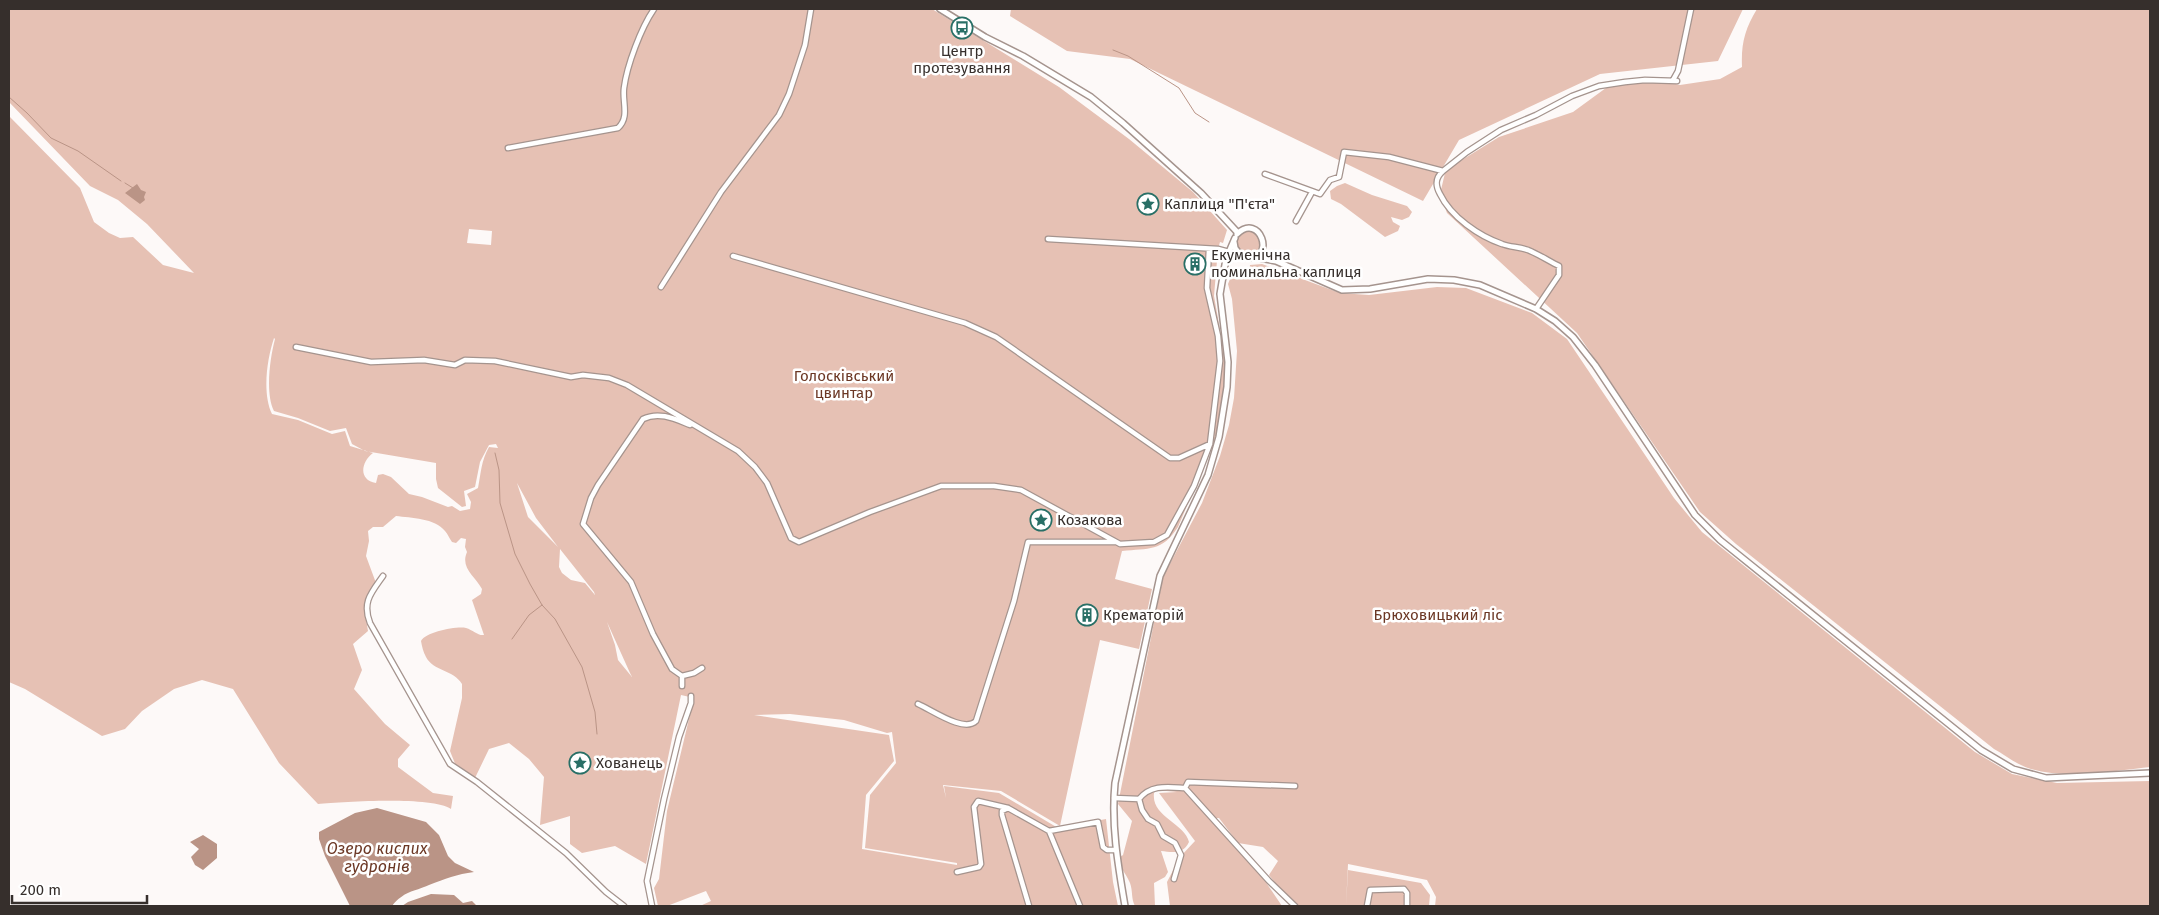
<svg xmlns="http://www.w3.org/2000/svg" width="2159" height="915" font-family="'Fira Sans',sans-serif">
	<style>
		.green { fill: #e6c1b4; fill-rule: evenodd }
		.water { fill: #ba9486 }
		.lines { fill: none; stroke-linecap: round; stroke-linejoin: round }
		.stream { stroke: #ba9486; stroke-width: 1 }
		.minor-casing { stroke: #a5948e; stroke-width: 7 }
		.tertiary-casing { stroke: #a5948e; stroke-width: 8 }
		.minor { stroke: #fff; stroke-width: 4.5 }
		.tertiary { stroke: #fff; stroke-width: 5 }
		.labels { text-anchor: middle; stroke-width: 5; stroke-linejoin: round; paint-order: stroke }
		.poi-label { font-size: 15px; fill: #362f2c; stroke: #fff; text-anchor: start }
		.park-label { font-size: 15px; fill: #6b3724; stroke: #fff }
		.water-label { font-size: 16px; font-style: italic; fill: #6b3724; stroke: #fff }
	</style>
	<rect width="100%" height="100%" fill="#fdf9f8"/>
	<path class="green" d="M9,9h923l127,78 70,52 64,53 34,38 -4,13 -3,-1 -2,7 -4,47 12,67 -4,39 -7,37 -37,88c-16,25 -29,21 -56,24l-7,28 37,10 -13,60 -39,-9 -40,186 -59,-35 -58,-6 3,13 -2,-12 55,7 59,35 48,-9 7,63 5,24h-418l11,-5 -5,-10 -39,15h-9l-4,-18 5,-9 8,-68 27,-113 -13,-3 -35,169 -31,-18 -33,7 -12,-9v-28l-30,9 4,-48 -15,-18 -20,-16 -20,6 -14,29 -19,-12 -6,-15 12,-53v-14c-8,-14 -29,-13 -36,-27 -3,-5 -4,-11 -5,-16 5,-9 35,-15 45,-13 7,2 12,8 18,7l-12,-35 9,-6 1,-5c-7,-13 -22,-21 -15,-37l-2,-5 1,-8 -5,-1 -5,5 -4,-1c-3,-4 -4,-8 -7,-11 -10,-13 -34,-13 -49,-15l-13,11h-10l-5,4 1,10 -3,15 10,27 -11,30 3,18 -15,13 9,26 -8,19 31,35 25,21 -12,14v8l35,26 20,3 -2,13c-20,-13 -107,-7 -133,-5l-39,-41 -46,-74 -31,-9 -28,9 -32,22 -17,18 -23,7 -77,-47 -16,-7v-566l71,72 14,34 15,11 11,5 13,-1 30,28 31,8 -47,-49 -29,-24 -28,-14 -81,-84zM469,229l23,2 -1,14 -24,-2zM274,338l1,1c-5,19 -10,54 -1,72l24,7 32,13 16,-3 6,16 13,7 71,12v16l2,9 24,19 4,-1 -2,-15 11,-4 5,-25 9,-17 7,-1 2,4 -9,-1c-8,14 -8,26 -11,41l-11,6 4,8 -1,7 -10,2 -8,-5 -4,1 -26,-10 -13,-3 -18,-17 -8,-3 -5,1 -2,8c-18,-3 -15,-21 -3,-30l-23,-7 -5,-15 -13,3 -34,-14 -26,-6c-10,-21 -5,-55 2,-76zM517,483l19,35 22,29 -30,-30zM560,549l34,43 1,3 -10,-12 -14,-3 -9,-7 -3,-6zM607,622l23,51 2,4 -14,-17 -3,-15zM790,714l54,6 43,13 5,-1 4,31 -26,32 -5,53 92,15v2l-95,-16 4,-54 28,-34 -5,-26 -135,-20z
		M1011,9h732l-25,52 -118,13 -141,66 -36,61 -293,-142 -63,-8 -57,-35z
		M1757,9h393v758c-37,4 -86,13 -122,1 -12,-4 -23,-13 -34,-19l-258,-205 -36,-32 -123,-179 -130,-120 -7,-19 5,-21 12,-10 42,-26 74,-25 37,-27 15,-3 37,-1 18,4 40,-6 22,-12c-1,-24 3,-38 15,-58z
		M1345,183l27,12 35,11 5,6 -3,5 -7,3 -11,-3 2,5 7,4 -2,5 -13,6 -44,-33 -10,-5 -1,-8 7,-5z
		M1245,229l14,4 2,18 -12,7 -12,-6 -2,-14z
		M1262,264l78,29 29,2 68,-8 29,1 66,25 35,26 107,159 28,34 273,220 37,22 45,9 93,-2v125h-715l1,-9 -9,-17 -79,-16 -2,42h-53l-24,-31 9,-14 -15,-14 -25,-4 -19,-25h-8l46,51 25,37h-112l-3,-24 13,-25 15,-16 -36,-48 18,-1 -21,-2 -2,3c-3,24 31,30 35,49 -6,13 -17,10 -28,9l7,21 -3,5 -11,6 1,23h-20c-4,-7 -2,-15 -5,-23 -5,-12 -10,-13 -10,-26l3,-2 9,-34 -14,-17 45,-227 39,-74 18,-47 9,-31 5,-27 3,-47 -5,-52 -4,-15 6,-15 15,2 1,-6z
		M1348,870l73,13 9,12 -1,11h-83z"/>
	<path class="water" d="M137,184l4,6 5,2 -2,5 1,3 -5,4 -15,-11z
		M377,808l49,14 13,13 9,21 7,7 19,9c-17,2 -29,7 -45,13 -16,7 -25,6 -37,21h-42l-25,-50 -6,-17v-7l36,-19z
		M203,835l14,9v14l-14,12 -8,-5 -4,-8 8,-8 -9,-7z
		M431,894l23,1 9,8 9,-2 5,5h-75l6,-4z"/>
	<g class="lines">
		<path class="stream" d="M1113,50l15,6 51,32 16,25 14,9
			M9,97l18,16 24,25 27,13 43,30
			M125,183l8,5
			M495,453l4,17 1,33 15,51 15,30 12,21 13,14 27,48 13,45 2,22
			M512,639l17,-24 13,-10"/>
		<g class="minor-casing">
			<path id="minor" d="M1673,80l5,-9 13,-62
				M508,148l110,-20c12,-11 4,-26 6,-40 3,-23 17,-60 30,-79
				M1443,171c-8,7 -8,14 -3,23 11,23 39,42 62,50 8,3 17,3 26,6 10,4 21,11 31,16v9l-23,34
				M1265,174l55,20 10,-14 9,-3 5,-25 45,5 54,14 24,-19 34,-22 35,-15 36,-19 27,-10 26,-4 20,-2 32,1
				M1296,221l16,-29
				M1048,239l170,10 11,3
				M733,256l232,67 31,14 174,121h9l31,-14
				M661,287l60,-95 58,-77 10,-21 16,-49 6,-36
				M296,347l75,15 53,-2 31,5 10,-5 30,1 76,16 12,-2 26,3 18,7 111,66 17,16 12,16 24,55 8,4 71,-30 71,-26h53l27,4 99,54 34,-2 13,-7 27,-49 16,-42 10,-83 -2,-25 -11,-48 2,-39
				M690,425c-15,-6 -31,-14 -47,-6l-45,66 -7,13 -8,26 48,58 22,52 19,35 10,7 12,-3 8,-5
				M383,576c-12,17 -21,26 -13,47l80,141 27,18 89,71 40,39 18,14
				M682,686v-10
				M918,704c14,6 46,29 58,17l38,-120 14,-59h87
				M1185,788l84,93 26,25
				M1114,798l25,1c12,-15 29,-12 46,-11l3,-6 107,4
				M1139,799l3,11 6,9 9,5 6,12 12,7 6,12 -7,24
				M1008,808l-6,3v4l27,91
				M1049,831l31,75
				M957,872l22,-5 2,-3 -7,-57 4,-6 30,7 41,23 49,-9 5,25 4,3h8
				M652,906l-5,-25 17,-82 15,-62 12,-34v-7
				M1367,906l3,-16 34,-1 3,4v13"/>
		</g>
		<g class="tertiary-casing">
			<path id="tertiary" d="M940,9l45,28 38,19 68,41 32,26 78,70 37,40
				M1234,242l1,6 6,8
				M1229,252c6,2 13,5 19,6 28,1 12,-46 -11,-24
				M1254,257l22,4 66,29 28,-1 58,-10 26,1 26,5 56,24 19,12 18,16 22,28 100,150 25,25 261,210 32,19 33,9 104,-5
				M1125,906c-7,-41 -14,-81 -10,-123l45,-207 48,-101 11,-38 8,-50 1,-25 -8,-68 6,-35 9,-21"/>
		</g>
		<use href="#minor" class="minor"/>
		<use href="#tertiary" class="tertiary"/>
	</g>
	<defs>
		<g id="bus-ring" transform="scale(1.125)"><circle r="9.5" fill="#fff" stroke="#286f66" stroke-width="1.5"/><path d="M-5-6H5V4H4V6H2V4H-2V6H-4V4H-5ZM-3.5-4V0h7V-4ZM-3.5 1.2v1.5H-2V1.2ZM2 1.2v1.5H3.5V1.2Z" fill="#286f66"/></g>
		<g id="sight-ring" transform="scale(1.125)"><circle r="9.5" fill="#fff" stroke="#286f66" stroke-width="1.5"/><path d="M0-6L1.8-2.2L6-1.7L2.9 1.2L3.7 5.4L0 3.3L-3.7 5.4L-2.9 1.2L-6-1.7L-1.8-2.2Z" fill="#286f66"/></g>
		<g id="building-ring" transform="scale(1.125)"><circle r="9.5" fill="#fff" stroke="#286f66" stroke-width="1.5"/><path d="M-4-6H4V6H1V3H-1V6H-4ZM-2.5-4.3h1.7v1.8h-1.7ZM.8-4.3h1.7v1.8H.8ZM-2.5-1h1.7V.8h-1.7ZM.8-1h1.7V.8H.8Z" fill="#286f66"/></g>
	</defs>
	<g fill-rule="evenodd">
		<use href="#bus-ring" x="962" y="28"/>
		<use href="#sight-ring" x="1148" y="204"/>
		<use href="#building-ring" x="1195" y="264"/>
		<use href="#sight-ring" x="1041" y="520"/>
		<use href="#building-ring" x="1087" y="615"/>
		<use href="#sight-ring" x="580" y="763"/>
	</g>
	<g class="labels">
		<g class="poi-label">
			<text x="962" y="56" text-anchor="middle">Центр<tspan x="962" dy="17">протезування</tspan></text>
			<text x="1164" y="209">Каплиця "П'єта"</text>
			<text x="1211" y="260">Екуменічна<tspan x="1211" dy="17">поминальна каплиця</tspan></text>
			<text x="1057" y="525">Козакова</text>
			<text x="1103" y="620">Крематорій</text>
			<text x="596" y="768">Хованець</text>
		</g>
		<g class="park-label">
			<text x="844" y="381">Голосківський<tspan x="844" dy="17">цвинтар</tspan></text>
			<text x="1438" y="620">Брюховицький ліс</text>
		</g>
		<g class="water-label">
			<text x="377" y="854">Озеро кислих<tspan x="377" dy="18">гудронів</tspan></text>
		</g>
	</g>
	<rect width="2159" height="915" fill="none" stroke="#362f2c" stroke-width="20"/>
	<path d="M12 895v8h135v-8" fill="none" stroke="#362f2c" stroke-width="2.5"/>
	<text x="20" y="895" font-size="15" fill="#362f2c" stroke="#ffffff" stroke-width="4" paint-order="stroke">200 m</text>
</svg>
